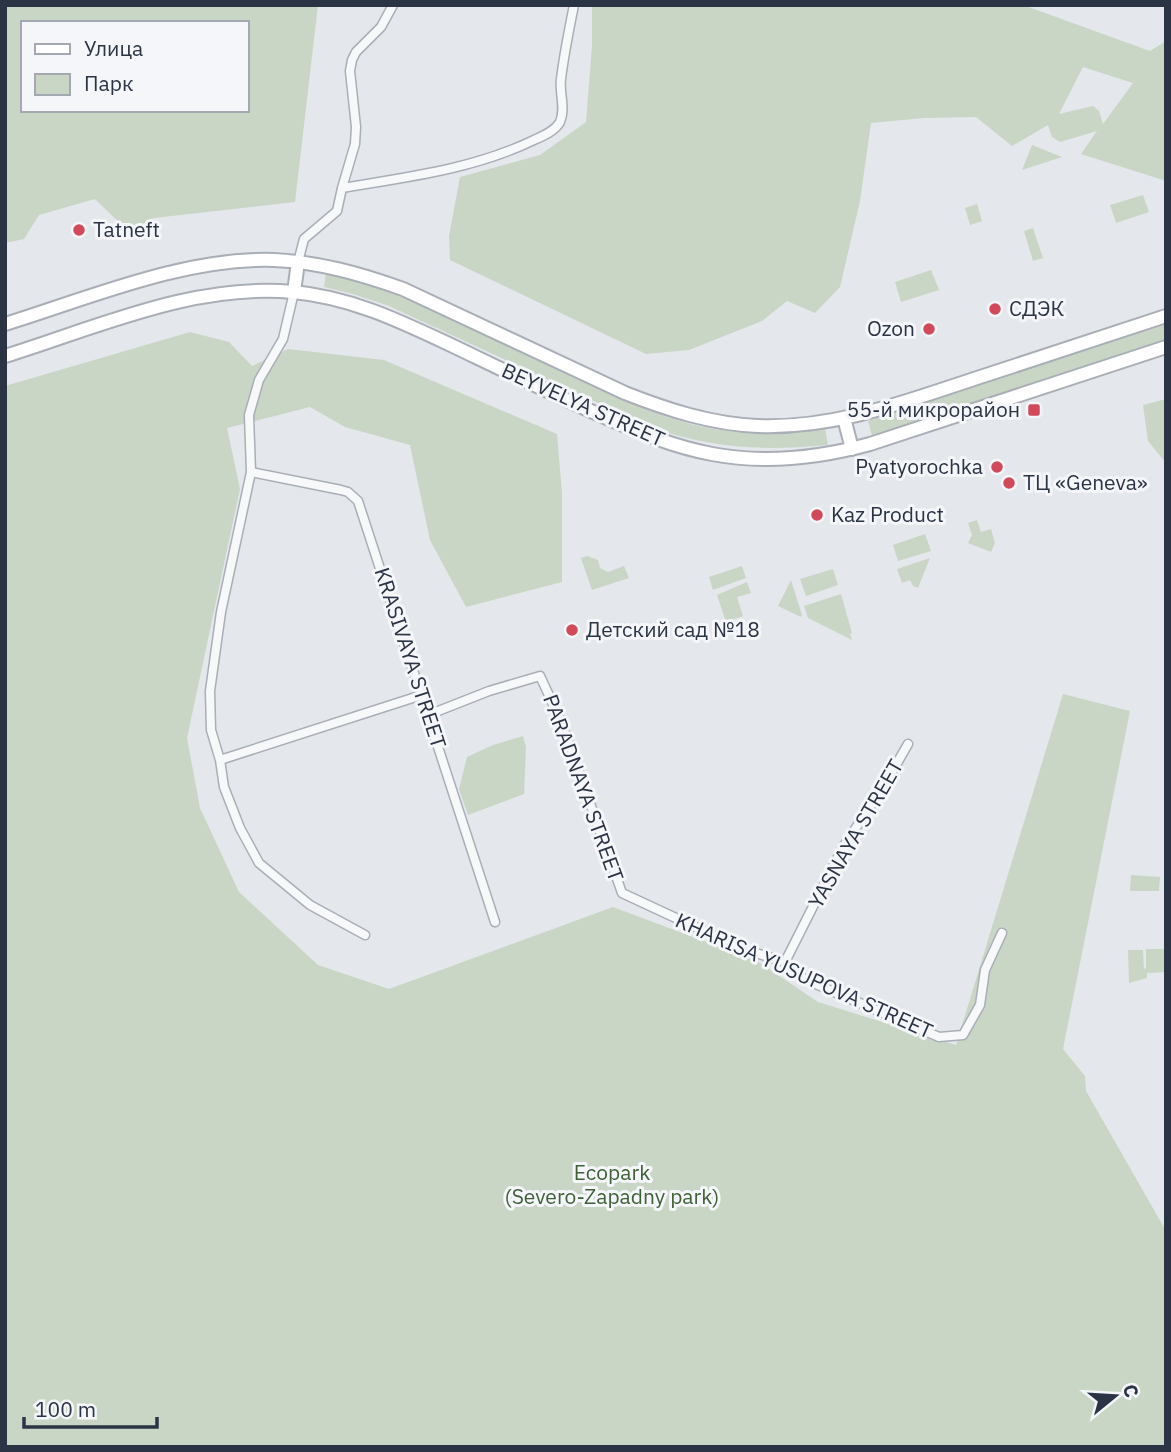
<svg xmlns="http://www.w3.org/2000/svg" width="1171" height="1452" font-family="'IBM Plex Sans',sans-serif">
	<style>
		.green { fill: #c9d6c5; fill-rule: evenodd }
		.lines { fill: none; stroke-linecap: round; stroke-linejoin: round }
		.minor-casing { stroke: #a9aeb7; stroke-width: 11 }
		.secondary-casing { stroke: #a9aeb7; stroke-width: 16 }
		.minor { stroke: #f7f8fa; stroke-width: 8 }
		.secondary { stroke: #fff; stroke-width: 12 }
		.poi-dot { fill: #d1495b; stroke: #f4f6f9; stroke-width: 2.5 }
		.labels { text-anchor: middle; stroke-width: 6; stroke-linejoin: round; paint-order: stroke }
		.poi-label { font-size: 21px; fill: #2b3445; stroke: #f4f6f9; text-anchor: start }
		.street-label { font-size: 21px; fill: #2b3445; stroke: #f4f6f9 }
		.park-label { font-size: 21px; fill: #3f6138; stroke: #f4f6f9 }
	</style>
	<rect width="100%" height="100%" fill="#e4e7ec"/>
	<path class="green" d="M5,5h313l-23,197 -141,16 -24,15 -35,-34 -56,16 -15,24 -19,4zM23,23h224v87h-224z
		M592,5h431l127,46 16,-10v140l-85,-27 16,-23 -37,11 -8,-5 -4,-12 -36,21 -36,-29 -52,1 -53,5 -11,78 -20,86 -25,26 -28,-12 -25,20 -73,29 -43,4 -196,-94 -1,-24 11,-59 80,-22 46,-33 6,-76zM1083,67l50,16 -30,41 -4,-13 -6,-5 -34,8z
		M1032,145l30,12 -40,13z
		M1143,195l6,17 -33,11 -6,-18z
		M977,204l5,17 -12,4 -5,-17z
		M1033,228l10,30 -10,3 -9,-30z
		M931,270l8,20 -38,12 -6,-20z
		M326,273c87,21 165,64 245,102 44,21 89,44 138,53 39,7 77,6 116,1l3,16c-67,6 -114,4 -178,-18l-261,-121 -36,-12 -29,-7z
		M1166,324v15l-294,97 -4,-15z
		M190,332l39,10 23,24 36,-17 96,11 173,74 5,59v89l-96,25 -36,-67 -20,-95 -65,-18 -35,-20 -83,21 13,61 -53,249 13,70 39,84 79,73 71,24 224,-82 144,54 61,41 138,43 107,-351 67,17 -67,338 22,27 1,15 80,140v216h-1161v-1061z
		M1166,399v64l-18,-22 -5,-36z
		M977,520l4,12 10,-3 4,14 -4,9 -23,-9 4,-8 -4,-12z
		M925,534l6,17 -33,10 -5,-16z
		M587,556l11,4 2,8 8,4 16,-6 5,12 -37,12 -11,-32z
		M930,558l-12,30 -5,-2 -3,-6 -8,3 -5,-14z
		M742,566l4,12 -33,12 -4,-13z
		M833,569l5,16 -32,11 -6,-17z
		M791,580l11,35 -1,2 -23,-11z
		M747,582l4,11 -14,4 6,19 -17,6 -9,-27z
		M841,594l11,39 -2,1 2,6 -44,-22 -4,-12z
		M523,736l3,11 -2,47 -56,21 -9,-26 8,-32 26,-12z
		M1131,875l29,2 -1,14h-29z
		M1146,949h20v23l-19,1v5l-18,5 -1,-33h15l1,19 2,-1z"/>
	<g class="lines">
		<g class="minor-casing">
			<path id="minor" d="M342,188l13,-44 1,-17 -6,-56 2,-11 4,-8 25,-25 12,-22
				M298,262l6,-23 33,-28 5,-23c66,-11 132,-19 192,-48 9,-4 21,-9 26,-18 6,-14 -1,-29 1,-43 3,-25 8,-49 13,-74
				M294,292l-11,47 -24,41 -10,35 2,57 -30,140 -11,79 1,39 9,30 4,27 16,41 19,35 51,42 55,30
				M251,472l90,18 7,2 10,9 137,421
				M428,715l61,-24 51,-15 20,43 62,174 99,46 38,15 26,8 19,17 135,58 24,-2 17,-30 5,-35 17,-37
				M220,760l202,-65
				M785,962l58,-115 41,-61 24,-42"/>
		</g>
		<g class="secondary-casing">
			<path id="secondary" d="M294,292l4,-30
				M5,324c84,-26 180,-67 269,-64 45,2 87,14 129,29l222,104c43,17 86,31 133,33 76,3 146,-24 216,-47 64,-21 128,-42 192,-63
				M5,356c93,-29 189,-73 288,-64 58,5 109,30 160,54 50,24 99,48 149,70 36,16 72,31 110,38 53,10 107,4 158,-10l296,-97
				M844,418l8,31"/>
		</g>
		<use href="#minor" class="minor"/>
		<use href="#secondary" class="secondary"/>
	</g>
	<g class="poi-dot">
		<circle cx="79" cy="230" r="7"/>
		<circle cx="995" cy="309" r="7"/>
		<circle cx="929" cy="329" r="7"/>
		<rect x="1027" y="403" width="14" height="14" rx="3.5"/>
		<circle cx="997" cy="467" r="7"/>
		<circle cx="1009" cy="483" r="7"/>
		<circle cx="817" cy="515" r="7"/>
		<circle cx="572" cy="630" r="7"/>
	</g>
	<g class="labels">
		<g class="poi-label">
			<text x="93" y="237">Tatneft</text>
			<text x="1009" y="316">СДЭК</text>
			<text x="915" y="336" text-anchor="end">Ozon</text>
			<text x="1020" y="417" text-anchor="end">55-й микрорайон</text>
			<text x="983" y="474" text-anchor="end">Pyatyorochka</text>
			<text x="1023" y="490">ТЦ «Geneva»</text>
			<text x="831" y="522">Kaz Product</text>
			<text x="586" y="637">Детский сaд №18</text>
		</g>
		<g class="street-label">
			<text transform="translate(583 405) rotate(24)" y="7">BEYVELYA STREET</text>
			<text transform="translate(410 658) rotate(72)" y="7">KRASIVAYA STREET</text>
			<text transform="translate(583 788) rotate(70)" y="7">PARADNAYA STREET</text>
			<text transform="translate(856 834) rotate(-60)" y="7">YASNAYA STREET</text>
			<text transform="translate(804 976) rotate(24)" y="7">KHARISA YUSUPOVA STREET</text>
		</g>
		<g class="park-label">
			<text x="612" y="1180">Ecopark<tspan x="612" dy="24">(Severo-Zapadny park)</tspan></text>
		</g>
	</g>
	<rect width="1171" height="1452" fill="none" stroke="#2b3445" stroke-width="14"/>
	<rect x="21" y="21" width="228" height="91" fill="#f4f6f9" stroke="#a4a8b1" stroke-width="2"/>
	<rect x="35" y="44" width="35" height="10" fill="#ffffff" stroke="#a4a8b1" stroke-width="2"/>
	<text x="84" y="56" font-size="21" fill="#2b3445">Улица</text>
	<rect x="35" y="74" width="35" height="21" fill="#c9d6c5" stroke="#a4a8b1" stroke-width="2"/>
	<text x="84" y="91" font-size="21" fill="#2b3445">Парк</text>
	<g transform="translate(1115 1396) rotate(72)" stroke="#f4f6f9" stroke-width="5" paint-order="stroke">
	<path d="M0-5L12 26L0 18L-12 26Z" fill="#2b3445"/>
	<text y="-10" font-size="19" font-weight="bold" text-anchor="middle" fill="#2b3445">С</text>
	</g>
	<path d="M24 1417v10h133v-10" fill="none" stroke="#2b3445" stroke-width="3.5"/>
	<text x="35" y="1417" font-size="21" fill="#2b3445" stroke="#f4f6f9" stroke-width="5" paint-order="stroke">100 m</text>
</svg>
